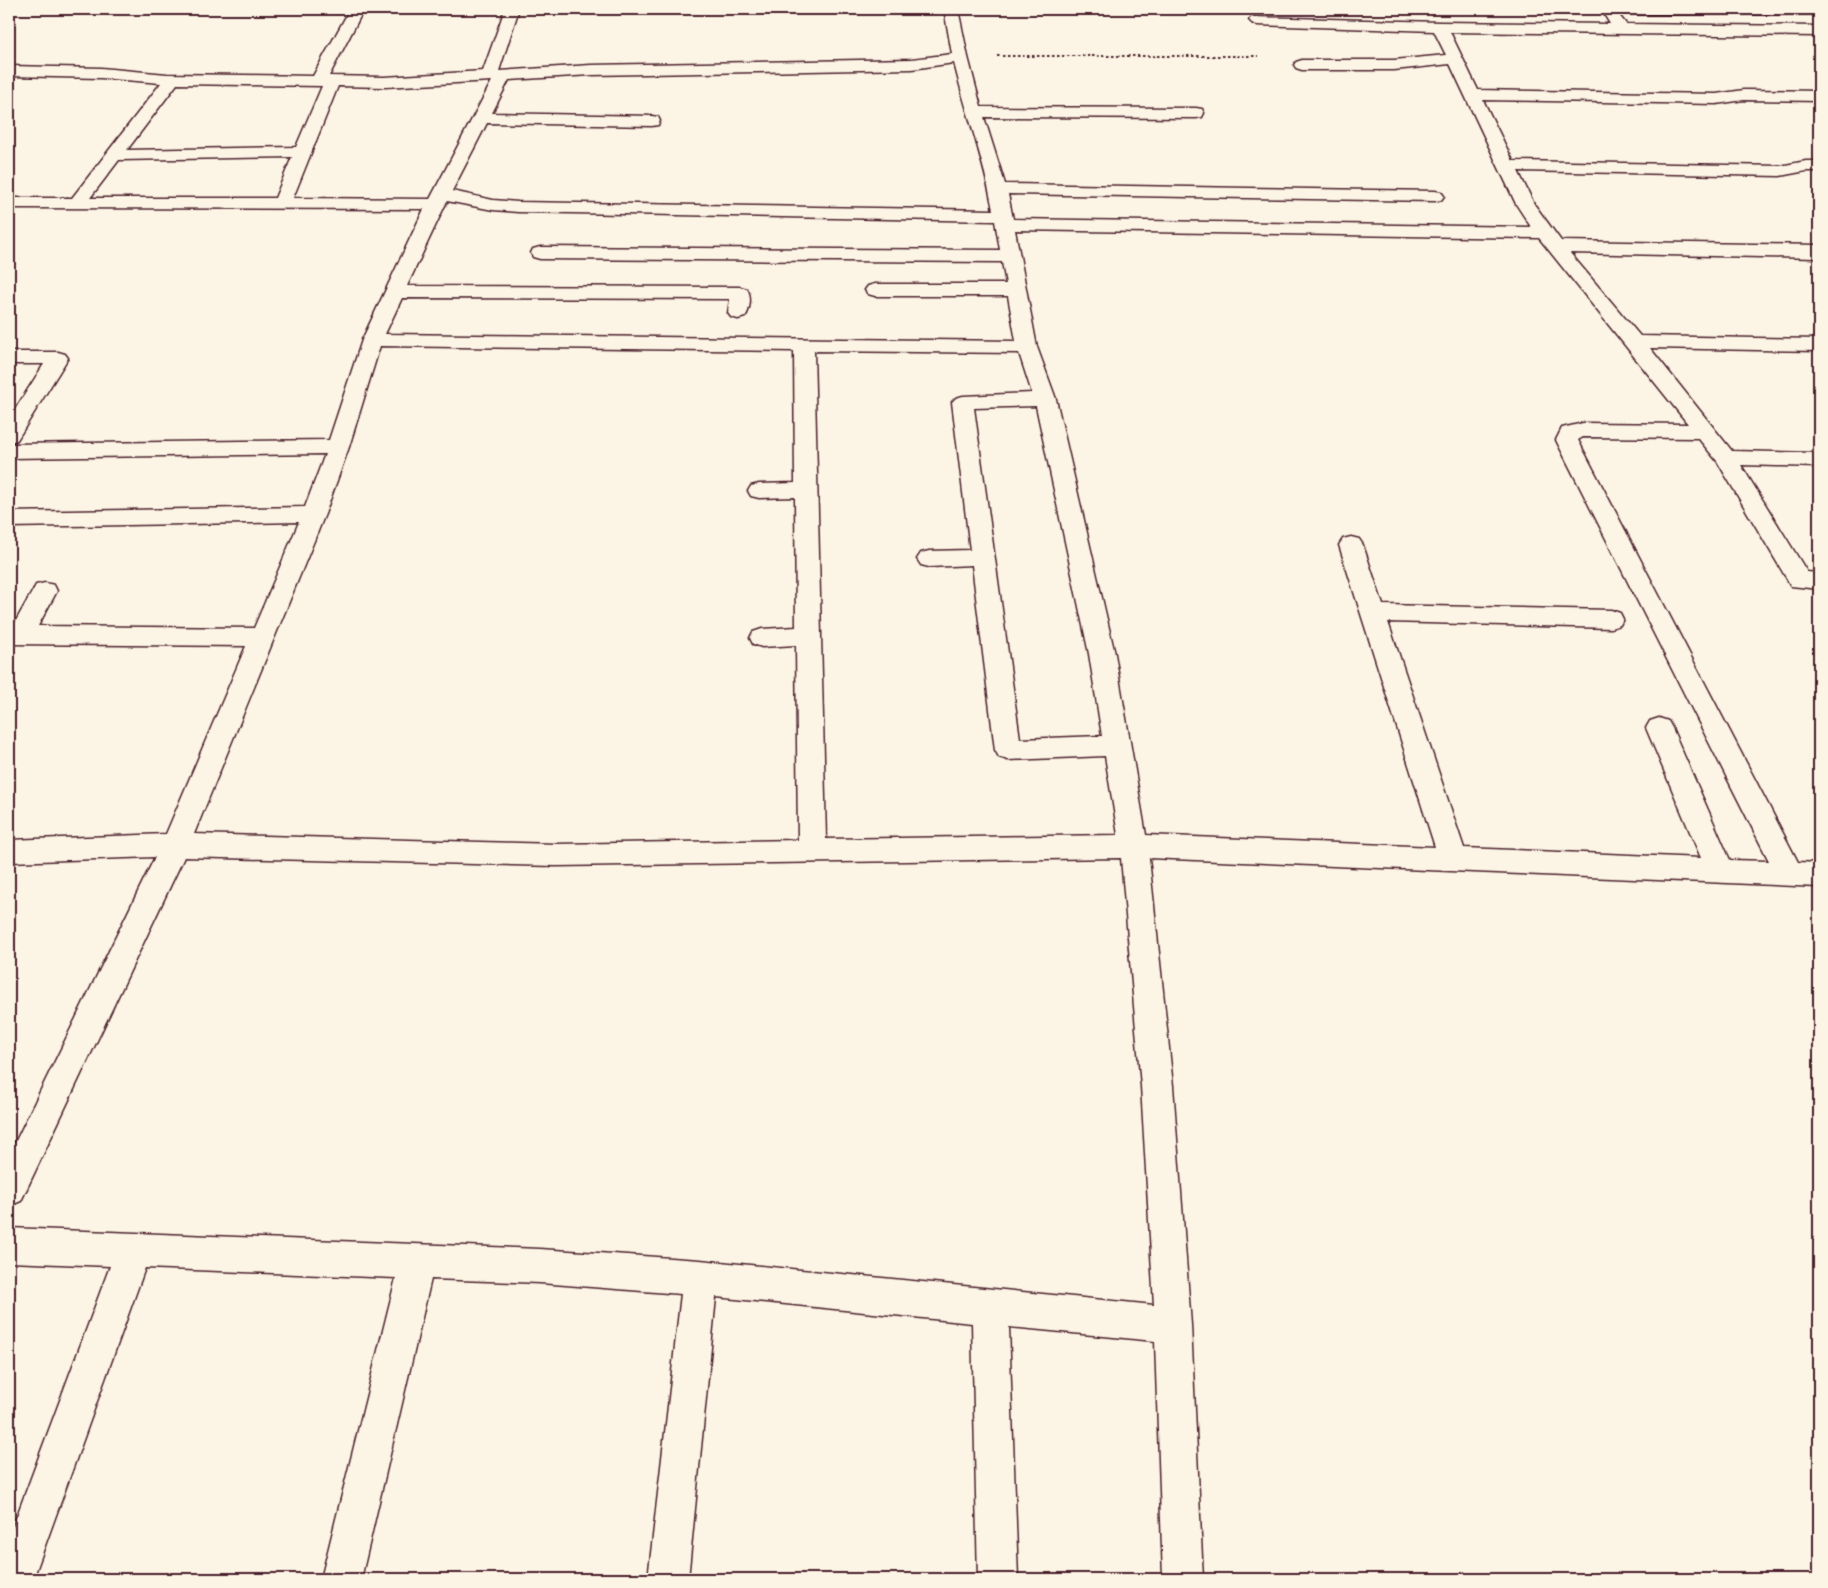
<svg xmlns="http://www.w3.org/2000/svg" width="1828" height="1588" font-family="Pangolin,sans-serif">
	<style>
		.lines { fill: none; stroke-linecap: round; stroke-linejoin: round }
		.minor-casing { stroke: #4a1f2b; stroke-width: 3 }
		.path { stroke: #4a1f2b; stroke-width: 2; stroke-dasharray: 2.5 2.5; stroke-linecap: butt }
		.minor { fill: #fcf5e5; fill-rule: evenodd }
	</style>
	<rect width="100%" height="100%" fill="#fcf5e5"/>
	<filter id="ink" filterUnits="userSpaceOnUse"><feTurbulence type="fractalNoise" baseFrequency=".02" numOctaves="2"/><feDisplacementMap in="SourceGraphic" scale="10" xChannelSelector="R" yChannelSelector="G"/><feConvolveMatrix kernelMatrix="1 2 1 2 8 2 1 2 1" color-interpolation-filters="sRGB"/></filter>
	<g filter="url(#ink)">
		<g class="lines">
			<g class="minor-casing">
				<path id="minor" d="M350,9h14l-35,67 55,1 99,-6 22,-62h14l-20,62 92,-6 321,-6 40,-5 -8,-45h14l10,48 13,50 215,1 6,1 2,4 -2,4 -6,1 -212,-1 21,67 430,7 6,1 3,4 -3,4 -6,1 -427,-7 5,25 518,8 -15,-23 -66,-140 -56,6h-92l-6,-2 -2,-3 2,-3 6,-2h92l52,-5 -12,-24 -177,-6 -5,-2 -3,-3 3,-3 188,5 170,2 -9,-15h218v5h-201l8,10 193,2v10l-369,-4 28,58 238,4 28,-4 75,1v10l-75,-1 -28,4 -233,-4 30,61 267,5 26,-5h13v10h-13l-26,5 -262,-5 16,33 27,37 258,4v12l-3,1 -246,-5 70,83 179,3v12l-169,-3 82,103 87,2v14l-78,-2 66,107 12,1v16l-28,-3 -74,-125 -19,-23 -115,-1 -5,3 220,422 21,1v24l-670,-29 24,228 18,239 12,254h-40l-8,-238 -146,-14 9,252h-40l-6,-256 -256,-26 -28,282h-40l33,-285 -141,-11 -109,-4 -70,300h-40l75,-301 -251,-10 -112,311h-24v-42l101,-271 -101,-4v-34l531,21 160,11 454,45 -13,-219 -20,-228 -565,8 -372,-9 -163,344 -12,5v-51l146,-298 -146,5v-22l157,-6 80,-188 -237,-2v-18h4l23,-41 9,-2 9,2 3,6 -19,35 216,2 45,-106 -290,5v-15l296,-5 20,-53 -316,4v-14l320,-4 33,-100 62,-131 -415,-1v-10h63l89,-115 -60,-5 -92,-2v-10l92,2 66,6 146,2zM954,63c12,49 30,97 39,147l-475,-8 -25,-2 -41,-9 35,-68 165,3 6,-1 2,-4 -2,-4 -6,-1 -160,-3 17,-33 82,-5 321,-6zM492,81l-62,118 -137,-1 45,-112 46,1zM177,84l145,2 -26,61 -169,3zM292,157l-17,41h-185l29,-38zM447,201l46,9 25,2 477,9 5,29 -460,-3 -7,2 -2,4 2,4 7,2 462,3 4,22h-131l-7,2 -3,4 3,4 7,2h133l8,45 -631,-7 17,-36 328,1 -2,14 3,4 7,2 7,-2c5,-7 7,-21 2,-28l-7,-2 -333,-1zM1015,230l524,8 149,186 -105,-1 -21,5 -6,12 213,421 -39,-1 -58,-132 -4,-7 -9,-3 -9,3 -4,7 55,130 -237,-10 -76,-226 223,6 9,-3 3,-6 -3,-6 -9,-3 -228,-5 -20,-60 -4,-6 -8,-2 -8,2 -4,6 96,302 -289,-12 -31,-181 -59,-255 -19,-52zM380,346l414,5 1,132 -36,1 -8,2 -3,5 3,5 8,2 36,-1 1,130 -34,2 -9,3 -3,6 3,6 9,3 34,-2 2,195 -242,4 -362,-10 131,-320 24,-67zM814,351l205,2 13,40 -69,3 -7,2 -4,4 18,148 -41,1 -8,2 -4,6 4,6 8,2 43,-2 23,185 4,7 9,3 97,-4 13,79 -292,4zM1036,406l53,248 13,82 -82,3 -46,-331z
					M9,352h49l7,2 3,4 -51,82 -8,2v-23l35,-55h-35z"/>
			</g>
			<path class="path" d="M997,56h261"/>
			<use href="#minor" class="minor"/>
		</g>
	</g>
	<rect width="1828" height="1588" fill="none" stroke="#fcf5e5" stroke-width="30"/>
	<rect x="15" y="15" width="1798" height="1558" fill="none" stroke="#4a1f2b" stroke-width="2" filter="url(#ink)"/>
</svg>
